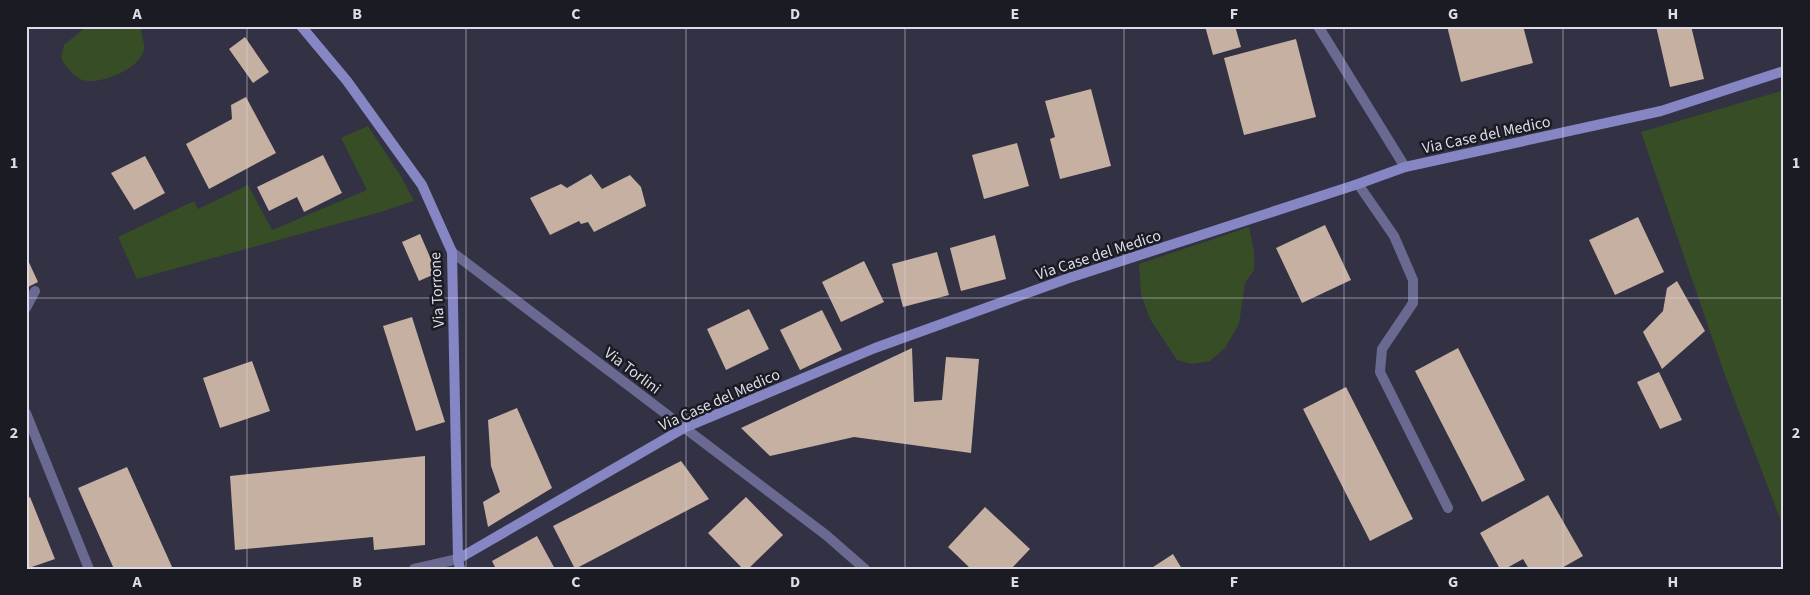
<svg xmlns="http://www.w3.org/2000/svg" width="1810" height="595" font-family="'Source Sans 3',sans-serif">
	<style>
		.green { fill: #374d25 }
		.building { fill: #c6b0a2 }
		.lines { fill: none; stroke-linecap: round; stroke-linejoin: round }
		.service { stroke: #696991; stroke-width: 10 }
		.minor { stroke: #696991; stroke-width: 10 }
		.secondary { stroke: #8686c5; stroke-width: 10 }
		.grid { fill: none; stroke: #dddce8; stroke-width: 1; stroke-opacity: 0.55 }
		.labels { text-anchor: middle; stroke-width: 5; stroke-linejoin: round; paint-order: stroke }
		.street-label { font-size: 16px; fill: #dddce8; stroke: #1b1b23 }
		.neatline { fill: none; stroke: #dddce8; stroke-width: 2 }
		.grid-label { font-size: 16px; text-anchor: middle; font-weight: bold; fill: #dddce8 }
	</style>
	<rect width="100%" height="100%" fill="#333144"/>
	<path class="green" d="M87,26h53c1,7 5,17 4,23 -2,19 -45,37 -62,31 -9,-4 -16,-13 -21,-22l3,-13z
		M1784,90v439l-59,-154 -84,-243z
		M368,126l34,52 12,23 -30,10 -247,68 -19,-42 76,-36 4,8 50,-24 24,45 95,-40 -26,-52z
		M1249,227l5,24v19l-9,13 -6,41 -14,24 -15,13 -19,3 -14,-4 -27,-41 -9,-25 -2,-30z"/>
	<path class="building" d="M1205,26h30l6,21 -28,8z
		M1447,26h76l10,37 -72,19z
		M1656,26h35l13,53 -34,8z
		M245,37l24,35 -16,11 -24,-34z
		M1296,39l20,78 -72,18 -20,-77z
		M1091,89l20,77 -51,13 -10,-40 5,-2 -10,-36z
		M246,97l30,56 -67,36 -23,-45 46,-25 -1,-14z
		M1017,143l12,43 -45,13 -12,-44z
		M323,155l19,38 -38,19 -7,-15 -28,14 -12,-24z
		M145,156l20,37 -31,17 -23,-37z
		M591,174l11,15 28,-14 11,12 5,19 -52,26 -6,-10 -7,2 -2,-3 -29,14 -20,-37 31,-14 6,4z
		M1638,217l26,55 -49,23 -26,-55z
		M1325,225l26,55 -49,23 -26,-55z
		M420,234l17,39 -18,8 -17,-39z
		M995,235l11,44 -45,12 -11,-43z
		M937,252l12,43 -46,12 -11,-43z
		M26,256l12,26 -12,6z
		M864,261l20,41 -43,20 -19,-40z
		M1677,281l28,50 -43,38 -19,-37 20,-21 4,-23z
		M749,309l20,40 -43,21 -19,-41z
		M822,310l20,40 -42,20 -20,-40z
		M412,317l33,105 -29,9 -33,-105z
		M912,348l2,54 28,-2 4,-43 33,2 -8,94 -117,-16 -84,19 -29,-28z
		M1458,348l67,132 -43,22 -67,-131z
		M252,361l18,50 -50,17 -17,-50z
		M1659,372l23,48 -22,9 -23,-47z
		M1346,387l67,132 -43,22 -67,-132z
		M517,408l35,80 -64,39 -5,-25 17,-10 -9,-26 -3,-46z
		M425,456v89l-51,5 -1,-13 -138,13 -5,-74z
		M681,461l28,38 -134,70 -22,-43z
		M127,467l46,102h-59l-36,-81z
		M1548,495l35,61 -23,13h-31l-6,-10 -18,10h-5l-20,-36z
		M30,497l25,62 -29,10v-70z
		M746,497l37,38 -35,34h-5l-35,-36z
		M985,507l45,42 -19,20h-40l-23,-22z
		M537,536l18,33h-59l-4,-8z
		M1173,554l9,15h-32z"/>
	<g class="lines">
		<path class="service" d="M26,308l9,-17
			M26,413l63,156"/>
		<path class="minor" d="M1318,26l87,141
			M1358,184l36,52 19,44v23l-31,46 -2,23 68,136
			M452,252l374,283 39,34
			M414,569l44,-10"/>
		<path class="secondary" d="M301,26l46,55 75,104 30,67 6,307 2,10
			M458,559l226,-131 191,-80 194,-70 289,-94 47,-17 256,-56 123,-40"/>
	</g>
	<path class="grid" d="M247,26v543M466,26v543M686,26v543M905,26v543M1124,26v543M1344,26v543M1563,26v543M26,298h1758"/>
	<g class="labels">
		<g class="street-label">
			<text transform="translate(1486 134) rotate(-12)" y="6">Via Case del Medico</text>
			<text transform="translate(1098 254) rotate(-18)" y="6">Via Case del Medico</text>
			<text transform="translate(436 290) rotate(-93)" y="6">Via Torrone</text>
			<text transform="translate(633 370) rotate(37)" y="6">Via Torlini</text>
			<text transform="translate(719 399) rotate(-24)" y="6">Via Case del Medico</text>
		</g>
	</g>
	<rect width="1810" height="595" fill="none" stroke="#1b1b23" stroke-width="55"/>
	<rect x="28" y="28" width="1754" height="540" class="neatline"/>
	<g class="grid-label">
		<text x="137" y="19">A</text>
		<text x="357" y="19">B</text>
		<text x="576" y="19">C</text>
		<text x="795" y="19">D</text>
		<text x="1015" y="19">E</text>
		<text x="1234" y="19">F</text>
		<text x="1453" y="19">G</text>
		<text x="1673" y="19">H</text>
		<text x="14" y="168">1</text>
		<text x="1796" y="168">1</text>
		<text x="14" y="438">2</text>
		<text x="1796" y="438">2</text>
		<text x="137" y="587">A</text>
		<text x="357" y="587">B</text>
		<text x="576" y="587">C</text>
		<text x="795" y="587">D</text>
		<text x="1015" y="587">E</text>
		<text x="1234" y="587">F</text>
		<text x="1453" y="587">G</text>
		<text x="1673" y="587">H</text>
	</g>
</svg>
